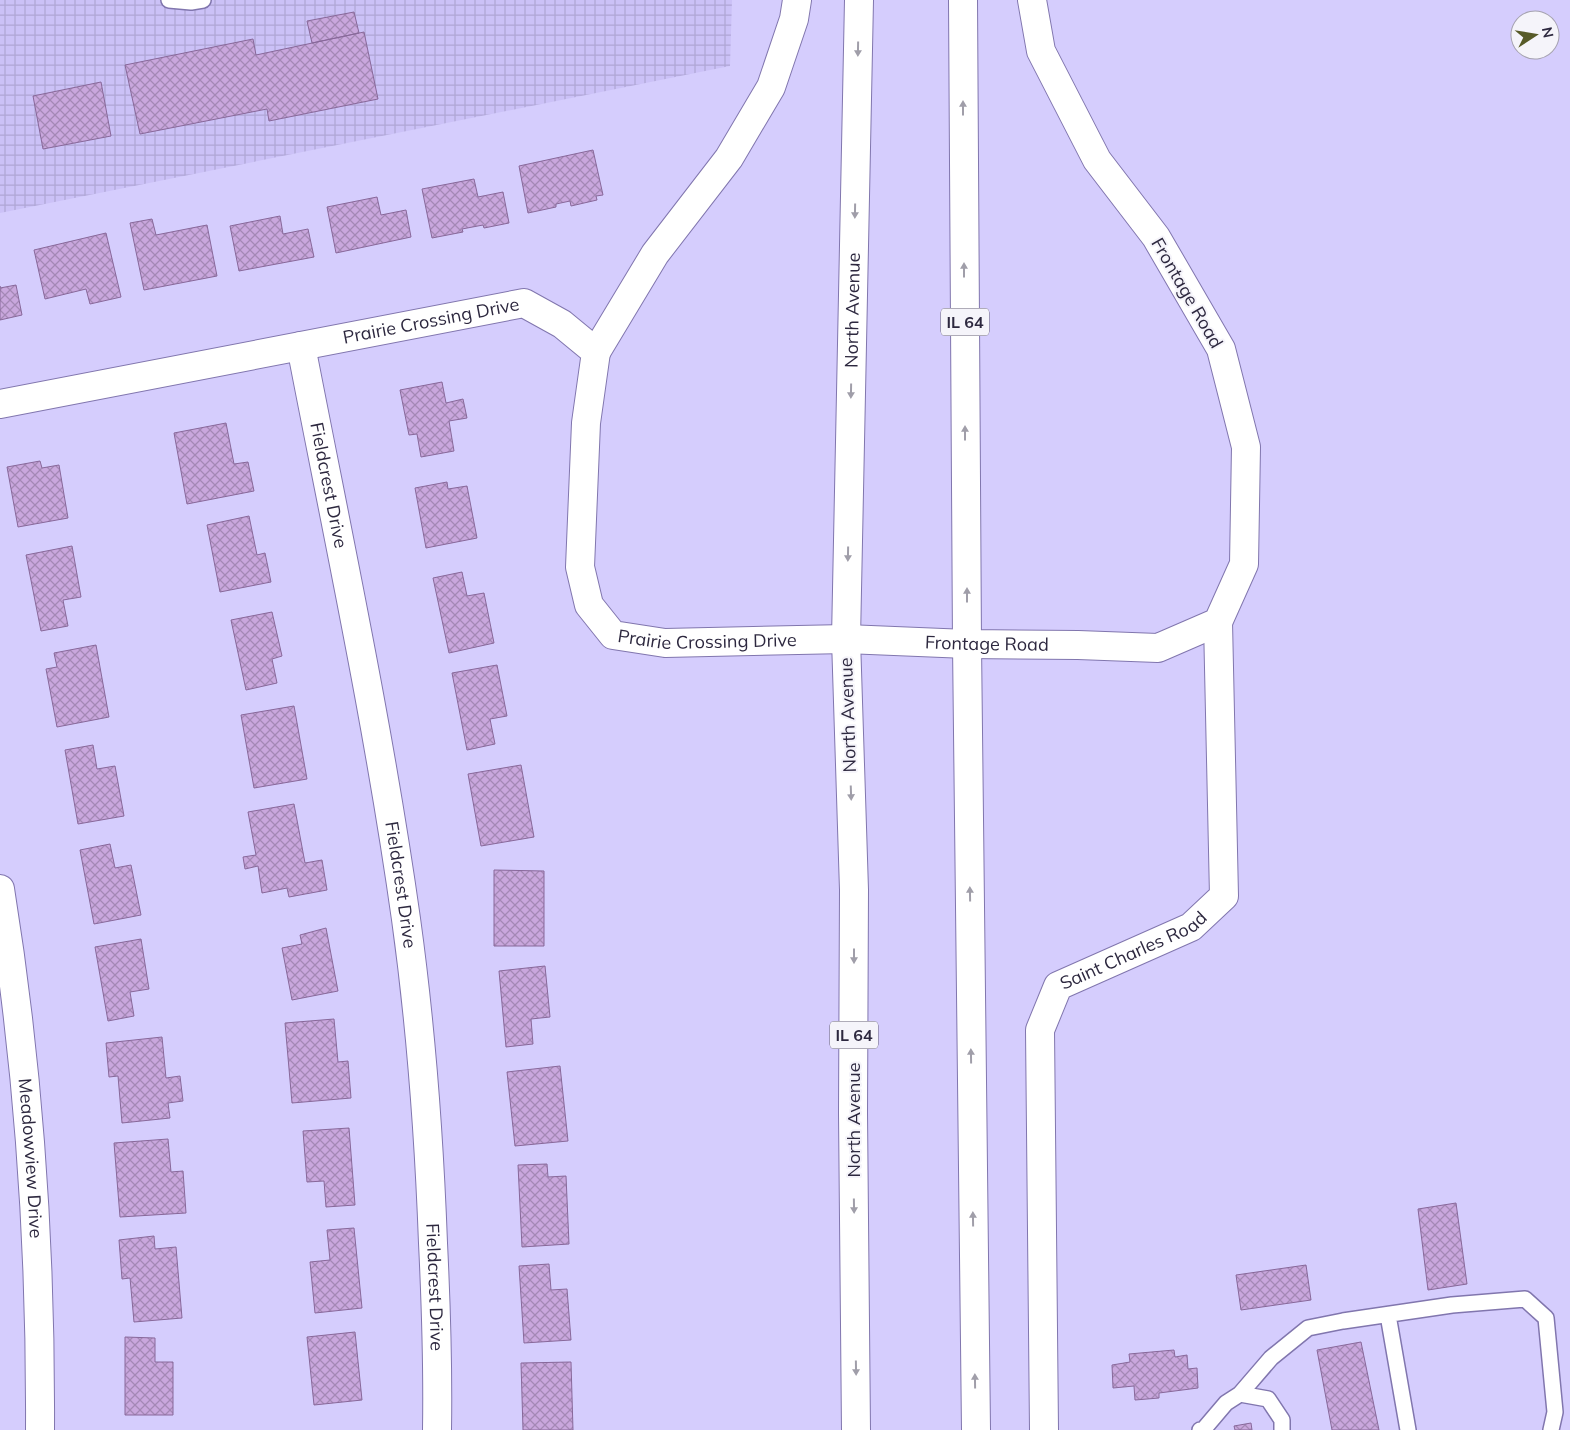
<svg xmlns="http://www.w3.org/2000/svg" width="1570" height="1430" font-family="Mulish,sans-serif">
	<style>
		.industrial { fill: url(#industrial-grid) }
		.building { fill: url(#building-cross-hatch); stroke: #88689a }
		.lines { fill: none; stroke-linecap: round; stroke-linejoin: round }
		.lane-casing { stroke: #8176ae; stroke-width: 18 }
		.street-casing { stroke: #8176ae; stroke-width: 30 }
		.primary-casing { stroke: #8176ae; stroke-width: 30 }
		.lane { stroke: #fff; stroke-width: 15 }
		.street { stroke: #fff; stroke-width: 28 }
		.primary { stroke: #fff; stroke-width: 28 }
		.oneway { fill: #a09ea9 }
		.labels { text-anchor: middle; stroke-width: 4; stroke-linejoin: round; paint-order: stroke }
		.shield { fill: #f5f4fa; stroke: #696577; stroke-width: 1 }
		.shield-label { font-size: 16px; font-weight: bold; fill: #2d283f }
		.street-label { font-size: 18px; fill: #2d283f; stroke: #f5f4fa }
	</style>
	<defs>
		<pattern id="industrial-grid" width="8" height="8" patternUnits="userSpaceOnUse" patternTransform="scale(1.25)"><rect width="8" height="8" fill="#cbc1f7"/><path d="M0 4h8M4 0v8" fill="none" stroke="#afa6d5"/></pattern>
		<pattern id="building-cross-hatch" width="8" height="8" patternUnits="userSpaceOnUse" patternTransform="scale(1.25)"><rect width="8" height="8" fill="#c9a7dd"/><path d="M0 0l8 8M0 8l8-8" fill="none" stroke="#a488b5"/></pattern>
	</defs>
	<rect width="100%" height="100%" fill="#d5cdfd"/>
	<path class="industrial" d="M0,0h732l-2,66 -730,147z"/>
	<path class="building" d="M354,12l5,21 -47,10 -5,-22z
		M364,32l14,67 -109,22 -2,-12 -127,25 -15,-69 128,-26 3,16z
		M101,82l10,54 -68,13 -10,-53z
		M593,150l10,45 -7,1 1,4 -26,6 -1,-5 -14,3v3l-28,6 -9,-47z
		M474,179l4,18 25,-5 6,31 -25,5 -1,-3 -21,4 1,3 -31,6 -10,-49z
		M377,197l4,18 25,-5 5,27 -75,16 -9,-46z
		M280,216l3,18 25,-5 6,28 -75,14 -9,-45z
		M152,219l4,16 51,-10 10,51 -73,14 -14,-67z
		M106,233l15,64 -31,7 -4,-15 -41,10 -11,-49z
		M16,285l6,30 -22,5v-34v2z
		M442,382l4,21 17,-4 4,19 -18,3 5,30 -33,6 -4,-23 -8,1 -9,-45z
		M226,423l8,41 14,-2 6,29 -67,13 -13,-71z
		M40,461l2,7 17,-3 9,53 -50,9 -11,-60z
		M447,482l1,7 19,-3 10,52 -51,10 -11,-60z
		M249,516l8,39 8,-2 6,29 -51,10 -13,-67z
		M72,546l9,51 -18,3 5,26 -27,5 -15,-76z
		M462,572l5,24 17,-3 10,50 -45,10 -16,-75z
		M272,612l10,44 -10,3 5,24 -31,7 -15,-70z
		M96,645l13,72 -52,10 -11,-58 11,-2 -3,-14z
		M497,665l10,51 -17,3 5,25 -28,6 -15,-77z
		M294,706l13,73 -53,9 -13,-73z
		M93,745l4,24 18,-3 9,50 -46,8 -13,-74z
		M521,765l13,72 -53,9 -13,-72z
		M294,804l11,59 17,-3 5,30 -38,7 -2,-9 -25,5 -4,-27 -13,3 -2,-12 13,-2 -8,-43z
		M110,844l5,24 16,-3 10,50 -47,9 -14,-74z
		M494,870l50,1v75h-50z
		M326,928l12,63 -46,9 -10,-52 20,-4 -2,-9z
		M141,939l8,50 -19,3 4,24 -26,5 -13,-74z
		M545,966l5,51 -19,2 2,25 -27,3 -7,-76z
		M334,1019l4,43 10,-1 3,37 -59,5 -7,-80z
		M162,1037l4,41 14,-2 3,25 -15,2 2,15 -48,5 -4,-47 -9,1 -3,-34z
		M560,1066l8,75 -53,5 -8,-74z
		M349,1128l6,77 -29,2 -2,-26 -17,1 -4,-51z
		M168,1139l3,33 12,-1 3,42 -66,4 -6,-74z
		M547,1164l1,13 18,-1 3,68 -47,3 -4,-82z
		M1456,1203l11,81 -39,6 -10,-81z
		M354,1228l8,80 -47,5 -5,-51 20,-2 -3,-30z
		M154,1236l1,13 21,-2 6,71 -48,4 -4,-44 -8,1 -3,-39z
		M549,1264l2,26 16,-1 4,51 -47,3 -5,-77z
		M1306,1265l5,35 -70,10 -5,-35z
		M355,1332l7,68 -48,5 -7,-68z
		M125,1337l30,1v24h18v53h-48z
		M1361,1342l18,88h-47l-15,-80z
		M1174,1350l1,7 12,-2 1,14 9,-1 1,20 -39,5v5l-24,2 -1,-14 -21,2 -1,-23 18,-3 -1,-8z
		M571,1362l2,68h-50l-2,-67z
		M1251,1423l1,7h-17l-1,-4z"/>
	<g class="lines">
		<g class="lane-casing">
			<path id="lane" d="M169,0l22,2 12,-2
				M1388,1315l20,115
				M1240,1394l28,5 14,21v10
				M1200,1430h3l23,-27 14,-9 31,-36 37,-30 35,-7 109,-16 73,-6 21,19 9,94 -4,18"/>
		</g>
		<g class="street-casing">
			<g id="street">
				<path id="s1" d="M301,346c37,191 78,381 105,573 15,108 23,216 27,324 3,62 5,125 4,187"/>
				<path d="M596,352l59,-98 74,-96 42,-71 23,-68 3,-19"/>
				<path id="s2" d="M0,404l524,-101 38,21 34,28 -10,71 -6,144 9,38 24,30 52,8 181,-4 121,5 111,1 80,3 60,-26 26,-58 2,-117 -25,-98 -65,-112 -59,-77 -56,-109 -9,-51"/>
				<path id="s3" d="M0,889c29,179 41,360 40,541"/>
				<path id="s4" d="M1044,1430l-4,-400 18,-44 133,-59 33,-31 -6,-274"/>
			</g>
		</g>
		<g class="primary-casing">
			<g id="primary">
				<path d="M963,0l4,644 9,786"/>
				<path id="s5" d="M856,1430l-3,-317 1,-223 -8,-251 13,-639"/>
			</g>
		</g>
		<use href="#lane" class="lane"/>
		<use href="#street" class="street"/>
		<use href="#primary" class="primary"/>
	</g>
	<defs><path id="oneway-solid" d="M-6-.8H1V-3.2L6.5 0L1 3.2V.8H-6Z" transform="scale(1.25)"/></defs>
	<g class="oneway">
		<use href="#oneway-solid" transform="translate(858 49) rotate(91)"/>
		<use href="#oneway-solid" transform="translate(963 108) rotate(-90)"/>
		<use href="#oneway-solid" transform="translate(855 211) rotate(91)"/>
		<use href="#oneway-solid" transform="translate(964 270) rotate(-90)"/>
		<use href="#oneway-solid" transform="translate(851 391) rotate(91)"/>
		<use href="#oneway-solid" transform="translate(965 433) rotate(-90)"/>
		<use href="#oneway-solid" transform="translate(848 554) rotate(91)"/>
		<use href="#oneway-solid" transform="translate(967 595) rotate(-90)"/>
		<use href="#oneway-solid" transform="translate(851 793) rotate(88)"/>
		<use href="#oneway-solid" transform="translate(970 894) rotate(-91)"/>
		<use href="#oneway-solid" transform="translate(854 956) rotate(90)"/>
		<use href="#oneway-solid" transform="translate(971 1056) rotate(-91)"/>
		<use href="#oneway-solid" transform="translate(854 1206) rotate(89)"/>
		<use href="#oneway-solid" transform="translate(973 1219) rotate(-91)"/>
		<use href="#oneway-solid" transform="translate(856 1368) rotate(89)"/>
		<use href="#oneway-solid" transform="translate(975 1381) rotate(-91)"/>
	</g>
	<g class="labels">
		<g class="shield">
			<rect x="941" y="308.5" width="48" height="27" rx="4"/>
			<rect x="830" y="1021.5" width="48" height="27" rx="4"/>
		</g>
		<g class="shield-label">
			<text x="965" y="328">IL 64</text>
			<text x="854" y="1041">IL 64</text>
		</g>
		<g class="street-label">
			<text transform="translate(1187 293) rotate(60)" y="6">Frontage Road</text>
			<text dy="6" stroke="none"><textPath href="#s5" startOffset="1120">North Avenue</textPath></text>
			<text dy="6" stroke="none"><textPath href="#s2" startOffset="439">Prairie Crossing Drive</textPath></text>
			<text dy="6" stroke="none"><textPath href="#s1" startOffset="142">Fieldcrest Drive</textPath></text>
			<text dy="6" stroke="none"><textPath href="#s2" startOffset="1009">Prairie Crossing Drive</textPath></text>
			<text dy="6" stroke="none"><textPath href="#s2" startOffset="1289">Frontage Road</textPath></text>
			<text transform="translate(848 715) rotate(-92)" y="6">North Avenue</text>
			<text dy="6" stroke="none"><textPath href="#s1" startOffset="548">Fieldcrest Drive</textPath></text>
			<text dy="6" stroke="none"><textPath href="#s4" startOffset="531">Saint Charles Road</textPath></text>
			<text transform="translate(854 1120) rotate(-90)" y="6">North Avenue</text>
			<text dy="6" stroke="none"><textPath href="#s3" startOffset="271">Meadowview Drive</textPath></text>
			<text dy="6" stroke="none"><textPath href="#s1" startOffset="952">Fieldcrest Drive</textPath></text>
		</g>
	</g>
	<g transform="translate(1535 35) rotate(78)"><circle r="24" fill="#f5f4fa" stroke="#a5a2af"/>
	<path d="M0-4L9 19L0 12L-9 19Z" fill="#575a28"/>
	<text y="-8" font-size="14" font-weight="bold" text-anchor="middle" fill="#2d283f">N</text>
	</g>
</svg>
